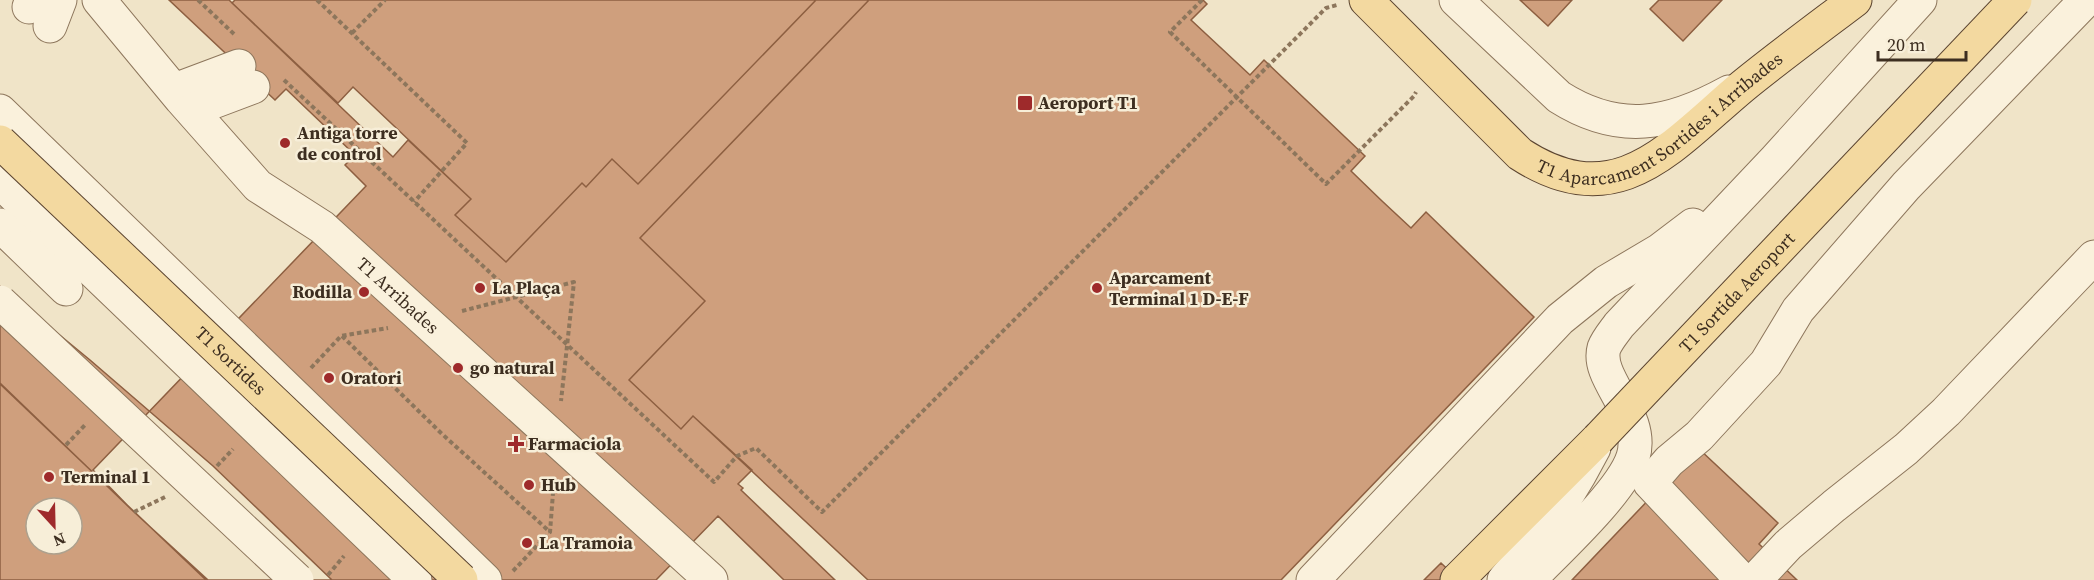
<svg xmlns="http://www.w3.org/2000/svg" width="2094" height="580" font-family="'Source Serif 4',serif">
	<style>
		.building { fill: #cf9f7d; stroke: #8d5f41; stroke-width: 1.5; fill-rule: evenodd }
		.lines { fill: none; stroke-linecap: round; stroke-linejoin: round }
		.minor-casing { stroke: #8d765c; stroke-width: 35 }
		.major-casing { stroke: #5b4430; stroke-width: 35 }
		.path { stroke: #8d765c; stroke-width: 4; stroke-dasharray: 4.5 3; stroke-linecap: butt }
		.minor { stroke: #faf1dc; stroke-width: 33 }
		.major { stroke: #f3d9a0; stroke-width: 33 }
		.minor-bridge-casing { stroke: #8d765c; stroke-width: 35; stroke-linecap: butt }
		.major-bridge-casing { stroke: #5b4430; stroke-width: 35; stroke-linecap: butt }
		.minor-bridge { stroke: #faf1dc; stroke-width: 33 }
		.major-bridge { stroke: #f3d9a0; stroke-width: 33 }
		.poi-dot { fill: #9e2a2b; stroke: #f7eed8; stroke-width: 2 }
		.labels { text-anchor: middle; stroke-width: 5; stroke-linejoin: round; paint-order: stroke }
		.poi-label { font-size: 18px; font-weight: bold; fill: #3d2e20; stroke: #f7eed8; text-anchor: start }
		.street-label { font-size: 18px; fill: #3d2e20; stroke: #f7eed8 }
	</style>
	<rect width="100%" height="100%" fill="#f0e4c8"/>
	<path class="building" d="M169,0h60l164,157 15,-17 63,59 -16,16 51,47 76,-79 4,4 26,-28 26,25 178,-184h53l-229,238 65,63 -76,79 52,49 12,-13 59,54 -14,14 5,4 -2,2 94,90h-51l-66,-64 -62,64h-448l-74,-68 -41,-42 273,-284 -21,-21 10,-10 -69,-66 -11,11z
		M235,0h581l-178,184 -26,-25 -26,28 -4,-4 -76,79 -51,-47 16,-16 -118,-112 -15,16 -106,-100z
		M869,0h334l4,4 -16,16 59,55 14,-15 101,96 -14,15 31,30 29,27 15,-16 108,105 -253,263h-413l-175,-164 -12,13 -52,-49 76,-79 -65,-63z
		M1520,0h52l-24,26z
		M1659,0h63l-39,41 -33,-32z
		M0,286l90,74 123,106 119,114h-126l-206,-196z
		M0,383l134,129 74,68h-208zM36,508h36v36h-36z
		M1698,448l80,75 -19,21 38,36h-225z
		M1441,563l18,17h-35z"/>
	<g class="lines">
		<g class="minor-casing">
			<g id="minor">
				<path id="s1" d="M99,0l82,99 77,87 64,41 389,353"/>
				<path d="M1456,0l103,97c60,38 110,28 170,-5"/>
				<path d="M29,7l3,-7"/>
				<path d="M50,26l10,-26"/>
				<path d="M175,90l64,-24"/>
				<path d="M192,110l61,-23"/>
				<path d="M0,111l485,469"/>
				<path d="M0,182l415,398"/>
				<path d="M0,225l66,64"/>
				<path d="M1313,580l247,-261 46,-37 54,-32 33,-25"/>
				<path d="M1504,580c35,-40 66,-85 90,-132"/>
				<path d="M1529,580c27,-28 93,-88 104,-123 13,-42 -38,-78 -29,-109 3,-8 10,-16 15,-23l156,-165 145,-160"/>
				<path d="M1742,580l-92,-97 19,-22 30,-25 67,-73 32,-53 108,-124 180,-186"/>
				<path d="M1755,580l33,-35 46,-39 72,-57 40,-37 148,-155"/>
			</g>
		</g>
		<g class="major-casing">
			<g id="major">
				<path id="s2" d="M1366,0l154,154c98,64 152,-9 223,-68 37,-30 75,-58 112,-86"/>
				<path d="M1457,580l141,-141"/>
			</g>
		</g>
		<path class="path" d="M198,0l36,34
			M317,0l150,143 -53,59
			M1202,0l-32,32 156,152 88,-88 2,-4
			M352,33l33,-33
			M284,80l430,402 23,-26 19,-8 66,64 504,-504 11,-3
			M462,311l112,-29 -13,119
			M342,336l99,97 109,99
			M311,368l30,-32 47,-8
			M66,445l20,-21
			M217,466l16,-17
			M134,512l31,-15
			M513,571l37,-39 4,-52
			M328,575l16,-19"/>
		<use href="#minor" class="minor"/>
		<use href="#major" class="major"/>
		<g class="minor-bridge-casing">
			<path id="minor-bridge" d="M0,302l297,278"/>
		</g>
		<g class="major-bridge-casing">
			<g id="major-bridge">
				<path id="s3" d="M0,142l461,438"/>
				<path id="s4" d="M1598,439l417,-439"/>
			</g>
		</g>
		<use href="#minor-bridge" class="minor-bridge"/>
		<use href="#major-bridge" class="major-bridge"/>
	</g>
	<g class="poi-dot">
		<rect x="1017" y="95" width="16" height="16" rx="3"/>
		<circle cx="285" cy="143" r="6"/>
		<circle cx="480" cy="288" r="6"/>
		<circle cx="1097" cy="288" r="6"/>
		<circle cx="364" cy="292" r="6"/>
		<circle cx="458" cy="368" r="6"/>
		<circle cx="329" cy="378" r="6"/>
		<path d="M513 435h6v6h6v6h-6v6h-6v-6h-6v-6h6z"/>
		<circle cx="49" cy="477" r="6"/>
		<circle cx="529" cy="485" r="6"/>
		<circle cx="527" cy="543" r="6"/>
	</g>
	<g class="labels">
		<g class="poi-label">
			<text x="1038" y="109">Aeroport T1</text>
			<text x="297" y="139">Antiga torre<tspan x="297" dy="21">de control</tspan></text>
			<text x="1109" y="284">Aparcament<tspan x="1109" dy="21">Terminal 1 D-E-F</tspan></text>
			<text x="492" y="294">La Plaça</text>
			<text x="352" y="298" text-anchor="end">Rodilla</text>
			<text x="470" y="374">go natural</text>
			<text x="341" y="384">Oratori</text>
			<text x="528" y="450">Farmaciola</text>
			<text x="61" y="483">Terminal 1</text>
			<text x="541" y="491">Hub</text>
			<text x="539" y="549">La Tramoia</text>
		</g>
		<g class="street-label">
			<text dy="6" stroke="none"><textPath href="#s2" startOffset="381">T1 Aparcament Sortides i Arribades</textPath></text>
			<text dy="6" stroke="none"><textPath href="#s4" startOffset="202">T1 Sortida Aeroport</textPath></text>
			<text dy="6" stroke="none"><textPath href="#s1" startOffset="423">T1 Arribades</textPath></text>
			<text dy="6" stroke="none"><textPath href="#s3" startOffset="318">T1 Sortides</textPath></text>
		</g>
	</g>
	<g transform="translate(54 526) rotate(158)"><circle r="28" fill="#f7eed8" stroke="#ada18e" stroke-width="1.5"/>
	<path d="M0-4.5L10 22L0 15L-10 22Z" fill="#9e2a2b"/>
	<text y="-9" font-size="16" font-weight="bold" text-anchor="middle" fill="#3d2e20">N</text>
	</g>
	<path d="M1878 51v9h88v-9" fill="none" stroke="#3d2e20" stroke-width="3"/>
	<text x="1887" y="51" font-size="18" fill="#3d2e20" stroke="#f7eed8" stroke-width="4.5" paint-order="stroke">20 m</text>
</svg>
